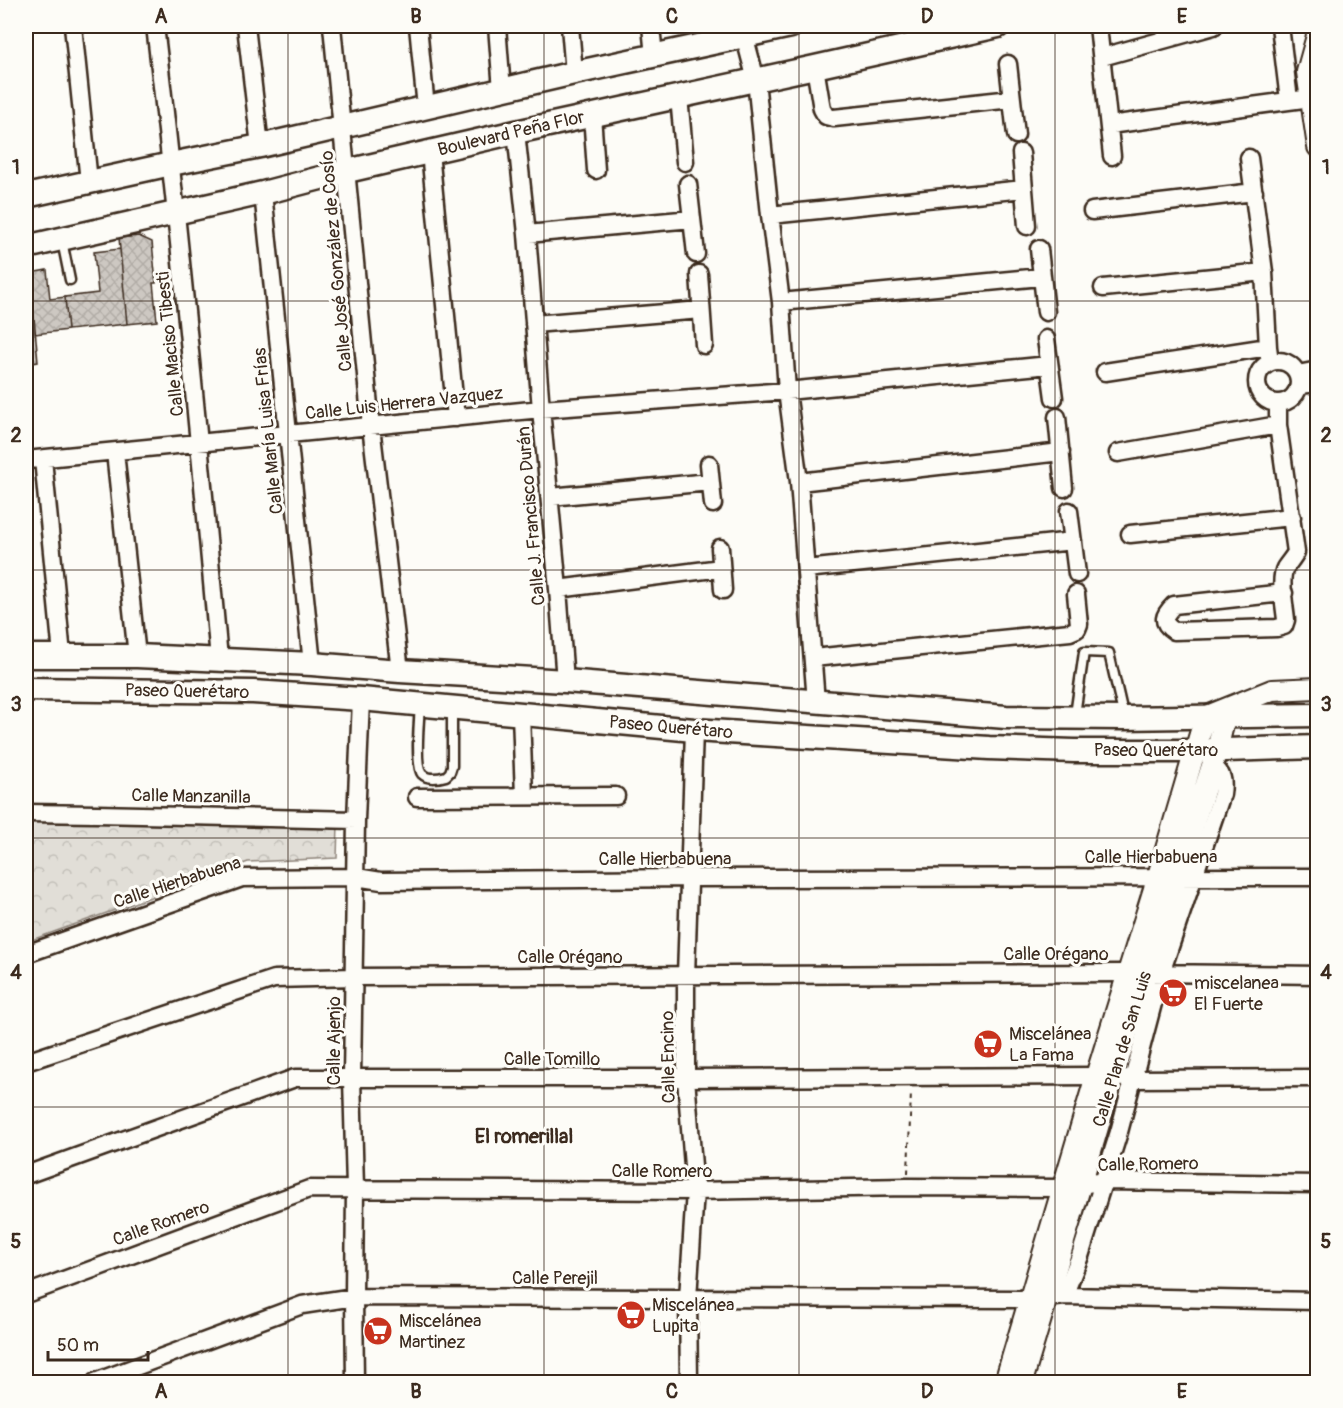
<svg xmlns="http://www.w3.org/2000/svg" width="1343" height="1408" font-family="Pangolin,sans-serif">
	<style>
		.park { fill: url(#park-crowns); stroke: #8e847a; stroke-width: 1.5 }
		.building { fill: url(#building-cross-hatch); stroke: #3b2a1e; stroke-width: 1.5 }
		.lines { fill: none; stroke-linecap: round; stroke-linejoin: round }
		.service-casing { stroke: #3b2a1e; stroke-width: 13 }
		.minor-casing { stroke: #3b2a1e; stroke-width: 21 }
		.tertiary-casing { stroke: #3b2a1e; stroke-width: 24 }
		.secondary-casing { stroke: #3b2a1e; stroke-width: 27 }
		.path { stroke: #3b2a1e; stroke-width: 2; stroke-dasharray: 4.5 4.5; stroke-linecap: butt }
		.service { stroke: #fdfcf7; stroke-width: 8 }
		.minor { stroke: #fdfcf7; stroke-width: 16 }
		.tertiary { stroke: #fdfcf7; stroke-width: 20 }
		.secondary { stroke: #fdfcf7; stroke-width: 22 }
		.grid { fill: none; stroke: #3b2a1e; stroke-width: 1.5; stroke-opacity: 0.55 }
		.labels { text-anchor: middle; stroke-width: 6; stroke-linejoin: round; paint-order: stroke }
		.street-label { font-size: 18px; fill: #3b2a1e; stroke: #fdfcf7 }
		.poi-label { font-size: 18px; fill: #3b2a1e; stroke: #fdfcf7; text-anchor: start }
		.neighbourhood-label { font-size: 20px; font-weight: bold; fill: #3b2a1e; stroke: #fdfcf7 }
		.neatline { fill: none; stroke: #3b2a1e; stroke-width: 2 }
		.grid-label { font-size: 20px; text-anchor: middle; font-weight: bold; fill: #3b2a1e }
	</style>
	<defs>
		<pattern id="park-crowns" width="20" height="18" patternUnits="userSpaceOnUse" patternTransform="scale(1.5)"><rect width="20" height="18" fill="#e1ded7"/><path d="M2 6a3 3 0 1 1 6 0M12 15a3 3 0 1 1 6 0" fill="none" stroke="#c2bfb8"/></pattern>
		<pattern id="building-cross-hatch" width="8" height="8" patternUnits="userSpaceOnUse" patternTransform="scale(1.5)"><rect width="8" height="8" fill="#cdc8c2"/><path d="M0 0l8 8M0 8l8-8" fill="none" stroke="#b1aca6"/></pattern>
	</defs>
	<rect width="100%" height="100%" fill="#fdfcf7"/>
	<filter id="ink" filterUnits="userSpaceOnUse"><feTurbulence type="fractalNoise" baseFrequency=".0167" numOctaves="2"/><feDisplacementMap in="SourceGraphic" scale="12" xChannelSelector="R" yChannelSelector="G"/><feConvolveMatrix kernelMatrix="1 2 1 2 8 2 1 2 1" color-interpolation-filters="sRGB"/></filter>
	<g filter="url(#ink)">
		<path class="park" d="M26,822l312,2 -1,34 -89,4 -222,80z"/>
		<path class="building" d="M139,236l13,6 4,41h-3l4,38 -30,3 -8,-86z
			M120,249l7,75 -59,6 -3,-33 33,-4 -4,-41z
			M47,270l3,29 15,-2 3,33 -33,4 -5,-61z
			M26,273h4l8,89 -12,2z"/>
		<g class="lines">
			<g class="service-casing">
				<path id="service" d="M62,241l8,39
					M420,706c-1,13 -5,60 2,68 6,6 17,4 24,2l4,-4 2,-6v-58
					M1075,715l9,-63 25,1 15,65"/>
			</g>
			<g class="minor-casing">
				<path id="minor" d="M73,26l16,156
					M155,26c25,210 45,422 64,633
					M246,26l14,120
					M332,26l39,400 29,245
					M418,26l8,82
					M497,26l5,64
					M570,26l4,47
					M651,26l3,30
					M1098,26l14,130
					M1280,26l9,74
					M742,27l14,53 14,135 11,87 6,89 12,91 17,220
					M1102,57l112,-31
					M1008,64l8,71
					M815,67l7,42 4,7 8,2 178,-19
					M679,97l6,65
					M592,115l4,55
					M1109,125l202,-27
					M516,132l11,102 14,175 17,180 7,92
					M430,152l26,266
					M1021,153l6,73
					M1249,158l15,114 4,75 2,14
					M688,184l8,70
					M263,193l49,471
					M1092,211l162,-19
					M770,215l254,-26
					M527,234l165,-15
					M1039,249l7,63
					M699,274l5,71
					M1103,288l161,-16
					M781,302l260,-25
					M534,324l167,-14
					M1046,339l8,59
					M1257 382a21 21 0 1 1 42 0a21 21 0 1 1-42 0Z
					M1105,372l163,-25
					M1298,374l20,-4
					M1299,385l19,-2
					M1278,404v21l18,127c-3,6 -7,10 -11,16 -6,11 0,40 1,52l-2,6 -7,2 -103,3c-14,-9 -10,-16 0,-26l110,-12
					M1057,417l7,71
					M115,452l22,204
					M1118,453l160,-28
					M43,459l19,196
					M26,460l515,-51 246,-18 262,-26
					M709,464l4,40
					M799,482l262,-30
					M550,497l160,-15
					M1069,511l8,63
					M1130,534l162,-17
					M720,548l3,42
					M806,569l267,-28
					M558,589l163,-21
					M813,658l257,-26 7,-3 2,-5 -3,-30
					M521,714l3,82
					M417,797l199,-1
					M26,813l71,1 259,6
					M26,954l216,-76 114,-1 25,4 309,-3 628,-1
					M1150,973l168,2
					M26,1062l248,-83 80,-2 775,-4
					M1123,1078l11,1 184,-1
					M26,1175l269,-97h391l410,-2
					M26,1294l283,-105 386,2 212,-4 156,1 41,-7 214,3
					M1064,1296l16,-40 39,-124 42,-159 61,-179c2,-14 1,-20 -10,-29
					M1056,1297l8,-1 254,5
					M95,1382l207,-77 52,-8 677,2
					M355,1382l-1,-85 1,-109 -3,-110 4,-258 5,-121
					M689,1382l-1,-84 7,-107 -9,-113v-102l8,-246"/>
			</g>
			<g class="tertiary-casing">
				<path id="tertiary" d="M1316,26l1,10 -10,36 11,75
					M1005,1382l91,-306 62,-200 47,-159 67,-27 46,-2
					M1022,1382l91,-305 104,-327 8,-33"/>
			</g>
			<g class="secondary-casing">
				<path id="secondary" d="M26,196l145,-32 89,-18 314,-73 217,-47
					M26,247l237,-54 84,-22 169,-39 299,-65 183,-41
					M26,656h111l175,8 88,7 165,10 441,36 118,1 194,-3
					M26,689l227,3 108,7 333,31 295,18 85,3h121l123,-4"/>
			</g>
			<path class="path" d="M908,1173l3,-81"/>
			<use href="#service" class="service"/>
			<use href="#minor" class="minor"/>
			<use href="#tertiary" class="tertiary"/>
			<use href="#secondary" class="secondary"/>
		</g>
	</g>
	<path class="grid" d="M288,26v1356M544,26v1356M799,26v1356M1055,26v1356M26,301h1292M26,570h1292M26,838h1292M26,1107h1292"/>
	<defs>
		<g id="supermarket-disc" transform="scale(1.5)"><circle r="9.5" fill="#c8321e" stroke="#fdfcf7"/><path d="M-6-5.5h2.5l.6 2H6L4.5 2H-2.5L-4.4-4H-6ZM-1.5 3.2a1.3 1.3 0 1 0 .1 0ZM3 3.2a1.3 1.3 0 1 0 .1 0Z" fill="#fff"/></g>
	</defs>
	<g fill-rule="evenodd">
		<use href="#supermarket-disc" x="1173" y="993"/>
		<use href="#supermarket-disc" x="988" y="1044"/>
		<use href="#supermarket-disc" x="631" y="1315"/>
		<use href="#supermarket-disc" x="378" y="1331"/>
	</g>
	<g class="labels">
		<g class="street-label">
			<text transform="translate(511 133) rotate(-13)" y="6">Boulevard Peña Flor</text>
			<text transform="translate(336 261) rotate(-95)" y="6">Calle José González de Cosío</text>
			<text transform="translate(170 344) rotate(-96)" y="6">Calle Maciso Tibesti</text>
			<text transform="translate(404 403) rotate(-6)" y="6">Calle Luis Herrera Vazquez</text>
			<text transform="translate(268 431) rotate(-96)" y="6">Calle María Luisa Frías</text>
			<text transform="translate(531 516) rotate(-95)" y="6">Calle J. Francisco Durán</text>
			<text transform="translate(187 691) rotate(1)" y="6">Paseo Querétaro</text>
			<text transform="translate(671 727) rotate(5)" y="6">Paseo Querétaro</text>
			<text x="1156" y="756">Paseo Querétaro</text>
			<text transform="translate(191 796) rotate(1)" y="6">Calle Manzanilla</text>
			<text x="1151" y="863">Calle Hierbabuena</text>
			<text x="665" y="865">Calle Hierbabuena</text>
			<text transform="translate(177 882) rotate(-18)" y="6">Calle Hierbabuena</text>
			<text x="1056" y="960">Calle Orégano</text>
			<text x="570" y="963">Calle Orégano</text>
			<text transform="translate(334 1041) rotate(-90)" y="6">Calle Ajenjo</text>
			<text transform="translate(1122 1049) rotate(-73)" y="6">Calle Plan de San Luis</text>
			<text transform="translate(668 1057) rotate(-91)" y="6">Calle Encino</text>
			<text x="552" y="1065">Calle Tomillo</text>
			<text transform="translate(1148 1164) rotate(-1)" y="6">Calle Romero</text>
			<text x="662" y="1177">Calle Romero</text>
			<text transform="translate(161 1223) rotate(-20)" y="6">Calle Romero</text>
			<text x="555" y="1284">Calle Perejil</text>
		</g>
		<g class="poi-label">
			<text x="1194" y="989">miscelanea<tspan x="1194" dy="21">El Fuerte</tspan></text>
			<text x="1009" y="1040">Miscelánea<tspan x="1009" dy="21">La Fama</tspan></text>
			<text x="652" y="1311">Miscelánea<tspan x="652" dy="21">Lupita</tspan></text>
			<text x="399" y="1327">Miscelánea<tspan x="399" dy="21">Martinez</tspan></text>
		</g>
		<g class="neighbourhood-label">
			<text x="524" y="1143">El romerillal</text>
		</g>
	</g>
	<rect width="1343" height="1408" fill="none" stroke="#fdfcf7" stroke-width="66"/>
	<path d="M48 1351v9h100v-9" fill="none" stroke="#3b2a1e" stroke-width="3"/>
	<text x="57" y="1351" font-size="18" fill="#3b2a1e" stroke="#fdfcf7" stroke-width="4.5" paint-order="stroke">50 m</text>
	<rect x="33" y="33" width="1277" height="1342" class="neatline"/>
	<g class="grid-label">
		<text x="161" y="23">A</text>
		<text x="416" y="23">B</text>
		<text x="672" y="23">C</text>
		<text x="927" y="23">D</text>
		<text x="1182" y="23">E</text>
		<text x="16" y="174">1</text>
		<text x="1326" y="174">1</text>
		<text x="16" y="442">2</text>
		<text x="1326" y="442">2</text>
		<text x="16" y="711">3</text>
		<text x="1326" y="711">3</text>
		<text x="16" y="979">4</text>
		<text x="1326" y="979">4</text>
		<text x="16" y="1248">5</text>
		<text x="1326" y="1248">5</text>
		<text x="161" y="1398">A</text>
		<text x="416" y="1398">B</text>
		<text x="672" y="1398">C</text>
		<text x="927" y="1398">D</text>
		<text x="1182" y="1398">E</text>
	</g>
</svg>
